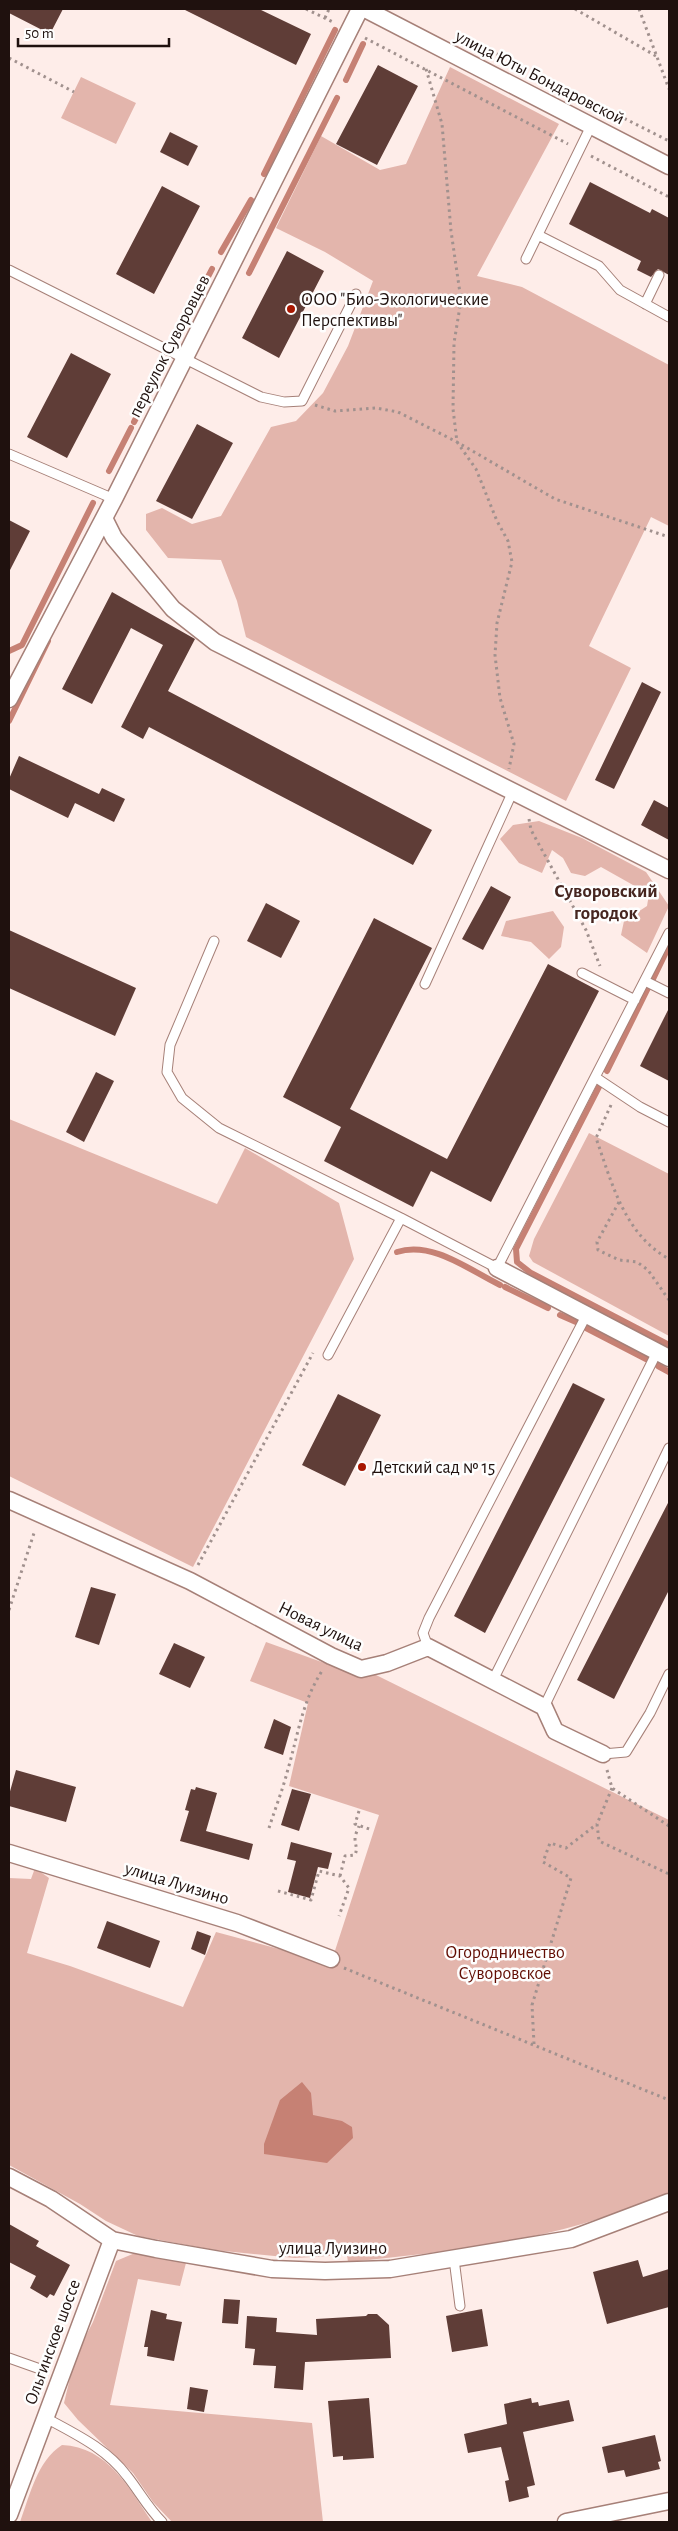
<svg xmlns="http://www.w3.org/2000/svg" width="678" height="2531" font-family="'Alegreya Sans',sans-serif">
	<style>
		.green { fill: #e3b5ac }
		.water { fill: #c68174 }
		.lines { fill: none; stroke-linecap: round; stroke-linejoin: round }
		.stream { stroke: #c68174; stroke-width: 6 }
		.building { fill: #5f3d37 }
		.lane-casing { stroke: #a68078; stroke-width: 11 }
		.street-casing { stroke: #a68078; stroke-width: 19 }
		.path { stroke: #a1918e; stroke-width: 3; stroke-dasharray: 2.5 4; stroke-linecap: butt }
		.lane { stroke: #fff; stroke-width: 9 }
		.street { stroke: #fff; stroke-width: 16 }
		.poi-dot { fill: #a81701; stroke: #fefefe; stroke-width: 2 }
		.labels { text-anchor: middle; stroke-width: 5; stroke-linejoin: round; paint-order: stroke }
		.street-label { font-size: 18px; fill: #1f110e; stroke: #fefefe }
		.poi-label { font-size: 18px; fill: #1f110e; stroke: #fefefe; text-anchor: start }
		.park-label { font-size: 18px; fill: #620d03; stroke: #fefefe }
		.neighbourhood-label { font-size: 19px; font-weight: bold; fill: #462620; stroke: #fefefe }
	</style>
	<rect width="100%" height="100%" fill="#feede9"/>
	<path class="green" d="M450,67l109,57 -82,152 45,11 147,78v161l-18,-9 -62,129 42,22 -65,133 -320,-164 -9,-36 -16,-41 -53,-2 -22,-28v-16l16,-6 30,16 29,-8 50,-89 25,-6 27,-28 25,-47 25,-65 -48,-29 -49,-24 45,-92 59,34 26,-6z
		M81,77l55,26 -20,41 -55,-26z
		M539,821l43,17 64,34 23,34 -22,47 -26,-18 3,-14 23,-15 2,-12 -48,-27 -16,9 -14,-3 -8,-15 -11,-8 -10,23 -23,-10 -19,-24 13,-14z
		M553,911l11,16 -3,20 -12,12 -18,-17 -30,-6 5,-15z
		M9,1119l208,85 28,-56 94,55 15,56 -161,308 -184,-91z
		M589,1133l80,41v162l-136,-74 -4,-6 5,-17z
		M266,1642l89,32 21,1 293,145v374c-29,10 -57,21 -87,30 -75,22 -156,30 -234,38l-1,-7 -52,3 -81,-8 -76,-14 -32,-15 -26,-17 -71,-39v-287l22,1 4,-11 14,10 -22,75 43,13 113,41 33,-75 115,31 48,-148 -90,-29 19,-83 -58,-22z
		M135,2253l51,10 -6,23 -42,-7 -28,126 202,18 11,99h-151l-19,-20 -20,-29 -55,-53 -14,-17 11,-46 18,-35 23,-61z
		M62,2445c46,2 67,43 90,77h-132c10,-27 17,-61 42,-77z"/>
	<path class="water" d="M302,2082l9,11 2,22 29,6 10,6 1,11 -26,25 -63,-9v-10l16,-44z"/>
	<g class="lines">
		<path class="stream" d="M346,80l17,-36
			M264,174l71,-144
			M221,252l30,-52
			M249,273l88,-175
			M175,341l37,-72
			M134,422l30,-58
			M109,471l22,-43
			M9,651l13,-6 71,-142
			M9,721l39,-80
			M653,979l16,-33
			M607,1071l41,-83
			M599,1087l-83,162 1,13 14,11 138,72
			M397,1252c36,-11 72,18 103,33
			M505,1287l43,21
			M560,1315l16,7
			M586,1328l60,31
			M658,1366l11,6"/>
	</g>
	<path class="building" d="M9,9h54l-13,25 -41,-21z
		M183,9h76l52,25 -15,31z
		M378,65l40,21 -41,79 -41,-21z
		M170,132l28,14 -10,20 -28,-14z
		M590,182l60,31 2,-4 17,9v57l-11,-6 -7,8 -14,-7 4,-9 -72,-37z
		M162,186l38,20 -46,88 -38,-20z
		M287,251l37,20 -45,87 -37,-20z
		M71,353l40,21 -44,84 -40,-21z
		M197,424l36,19 -41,76 -36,-18z
		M9,520l21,11 -21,41z
		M112,592l83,47 -27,52 264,139 -19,35 -264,-138 -6,12 -22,-12 42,-82 -32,-17 -39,76 -30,-15z
		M642,682l19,10 -47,97 -19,-9z
		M19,756l80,38 3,-6 23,11 -11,23 -39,-19 -7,15 -59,-29v-10z
		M654,800l15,8v32l-28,-15z
		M491,886l20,11 -28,53 -21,-11z
		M266,903l34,18 -19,37 -34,-17z
		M374,918l58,30 -82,161 97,50 101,-195 51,27 -108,211 -60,-31 -18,36 -89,-46 17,-34 -58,-30z
		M9,930l127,58 -21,48 -106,-48z
		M669,1008v73l-29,-15z
		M96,1072l18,9 -30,61 -18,-10z
		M573,1383l32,16 -120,234 -31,-17z
		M338,1394l43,21 -36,71 -43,-21z
		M669,1501v89l-55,109 -37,-19z
		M91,1587l25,7 -17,51 -24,-8z
		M174,1643l31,14 -15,31 -31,-14z
		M274,1719l17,8 -8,28 -19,-7z
		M16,1770l60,17 -10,35 -57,-16v-11z
		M196,1787l21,6 -11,38 47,13 -4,16 -69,-19 9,-30 -4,-1 6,-21 4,1z
		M292,1789l19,5 -12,37 -18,-6z
		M291,1842l41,11 -4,16 -10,-2 -8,31 -22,-6 8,-31 -9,-2z
		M107,1921l53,20 -10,27 -53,-20z
		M197,1931l14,5 -6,19 -14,-6z
		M9,2224l30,17 -3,5 34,19 -16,31 -4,-2 -3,4 -17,-10 6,-12 -27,-14z
		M638,2260l5,17 26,-8v38l-62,17 -14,-52z
		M224,2299l16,1 -2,24 -16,-1z
		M482,2309l6,37 -36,6 -6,-36z
		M151,2310l16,4 -1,5 16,3 -8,39 -27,-5 1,-9h-4z
		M368,2314h9l12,11 2,33 -86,4 -2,28 -29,-2 2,-22 -23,-1 2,-16 -10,-1 2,-32 30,2 -1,14 41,3 -1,-16 50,-3z
		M190,2387l18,3 -4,22 -17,-3z
		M369,2398l5,60 -31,2v-4l-10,1 -5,-56z
		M531,2398l1,5 6,-1 1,4 30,-6 5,21 -51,11 12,53 -8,2 2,10 -20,5 -4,-21 4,-1 -8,-33 -33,6 -4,-19 43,-10 -3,-20z
		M655,2435l6,26 -3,1 2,7 -34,8 -2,-7 -16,3 -6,-26z"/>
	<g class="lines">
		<g class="lane-casing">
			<path id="lane" d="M538,235l61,31 21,24 49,27
				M526,259l65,-133
				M9,270l252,127 23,5 18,-1 54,-107
				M645,304l14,-29
				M9,454l105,45
				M214,941l-44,104 -3,27 15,26 37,30 182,90
				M582,973l53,27
				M645,981l24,12
				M425,984l88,-193
				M595,1077l45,30 29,15
				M328,1355l73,-137 96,50 172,-335
				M428,1647l-5,-14 6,-15 158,-304
				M493,1680l164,-328
				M544,1707l125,-259
				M603,1754l23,-2 24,-39 19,-39
				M454,2259l6,47
				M9,2358l31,11
				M46,2418c29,16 60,30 81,58 12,15 21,32 35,46"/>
		</g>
		<g class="street-casing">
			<path id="street" d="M365,9l304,157
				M104,518l10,20 59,71 42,33 454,228
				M9,699l105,-200 246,-490
				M497,1268l172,90
				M9,1500l181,81 141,75 30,13 26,-6 41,-16 116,60 11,24 48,23
				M9,1853l228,70 94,36
				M9,2177l42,22 61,41 44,9 116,20 53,2 65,-2 181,-30 98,-37
				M9,2515l103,-275
				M566,2522l103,-21"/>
		</g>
		<path class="path" d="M306,9l29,14
			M575,9l81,47
			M639,9l30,80
			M325,18l4,-9
			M365,38l203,106
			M491,51l178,90
			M9,58l65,34
			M426,69l16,55 9,107 10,69 -7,43 -1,66 4,33 19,27 21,52 11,20 4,21 -15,61 -2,32 5,43 14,46 -5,25
			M591,156l78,41
			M315,405l20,6 41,-3 22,4 59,30 98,57 114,38
			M529,819l2,11 55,100 14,36
			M611,1105l-15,33c16,45 28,96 73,121
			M619,1202l-22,40 1,8 21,10 18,2 11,8 21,30
			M198,1565l115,-212
			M9,1610l26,-80
			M607,1770l5,18 57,38
			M612,1788l-15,36 2,17 70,33
			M359,1811l-4,13 17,6
			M269,1828c6,-19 14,-39 19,-59 10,-34 14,-67 34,-98
			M340,1876l5,-20 10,-1c3,-8 0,-9 0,-17 0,-3 3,-9 4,-12
			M278,1891l33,9 8,-29 21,5 9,12 -10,28
			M344,1968l325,132
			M534,2044l-2,-39 39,-127 -28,-16 7,-19 16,5 31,-24"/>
		<use href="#lane" class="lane"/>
		<use href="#street" class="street"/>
	</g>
	<g class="poi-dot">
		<circle cx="291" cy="309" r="5"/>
		<circle cx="362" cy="1467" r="5"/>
	</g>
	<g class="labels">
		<g class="street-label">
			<text transform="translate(540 77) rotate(27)" y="6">улица Юты Бондаровской</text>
			<text transform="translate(169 346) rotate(-63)" y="6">переулок Суворовцев</text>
			<text transform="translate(321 1626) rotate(26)" y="6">Новая улица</text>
			<text transform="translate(177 1883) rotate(17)" y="6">улица Луизино</text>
			<text x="333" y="2254">улица Луизино</text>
			<text transform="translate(52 2342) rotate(-70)" y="6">Ольгинское шоссе</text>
		</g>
		<g class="poi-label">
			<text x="301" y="305">ООО "Био-Экологические<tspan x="301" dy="21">Перспективы"</tspan></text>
			<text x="372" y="1473">Детский сад № 15</text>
		</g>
		<g class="park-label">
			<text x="505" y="1958">Огородничество<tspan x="505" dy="21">Суворовское</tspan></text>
		</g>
		<g class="neighbourhood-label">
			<text x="606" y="897">Суворовский<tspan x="606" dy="22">городок</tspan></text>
		</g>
	</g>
	<rect width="678" height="2531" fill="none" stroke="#1f110e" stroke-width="20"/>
	<path d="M18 38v8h151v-8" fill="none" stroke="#1f110e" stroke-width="2.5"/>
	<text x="25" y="38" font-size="15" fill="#1f110e" stroke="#fefefe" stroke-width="4" paint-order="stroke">50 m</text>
</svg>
